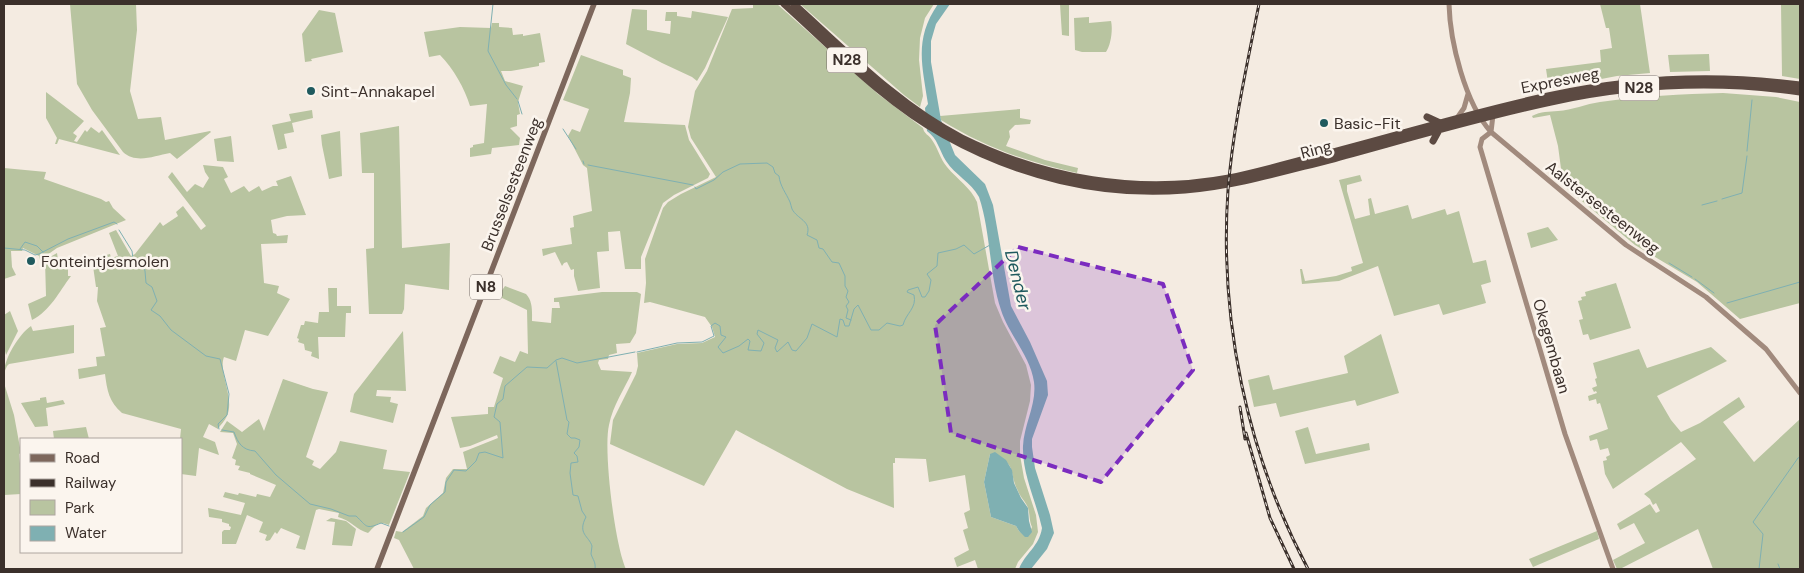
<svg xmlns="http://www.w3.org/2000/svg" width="1804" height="573" font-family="'DM Sans',sans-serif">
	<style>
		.green { fill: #b8c4a0; fill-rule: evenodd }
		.water { fill: #7fb0b2 }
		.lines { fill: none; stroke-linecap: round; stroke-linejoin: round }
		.stream { stroke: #7fb0b2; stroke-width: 1 }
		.secondary { stroke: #a18a7d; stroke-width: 5 }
		.primary { stroke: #7d675c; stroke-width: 5.5 }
		.highway { stroke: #5c4a42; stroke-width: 7 }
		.rail-casing { stroke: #3b302b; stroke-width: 3 }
		.rail { stroke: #fbf5ee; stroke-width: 1; stroke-dasharray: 4; stroke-linecap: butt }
		.marked { fill: #7b2cbf; fill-opacity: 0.2; stroke: #7b2cbf; stroke-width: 4; stroke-dasharray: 10 6; stroke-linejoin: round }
		.poi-dot { fill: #1f5a5e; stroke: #fbf5ee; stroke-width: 2 }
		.labels { text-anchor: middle; stroke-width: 5; stroke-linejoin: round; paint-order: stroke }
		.shield { fill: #fbf5ee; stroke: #756b66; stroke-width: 1 }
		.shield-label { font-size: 15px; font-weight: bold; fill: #3b302b }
		.street-label { font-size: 16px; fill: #3b302b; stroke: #fbf5ee }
		.poi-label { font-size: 16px; fill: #3b302b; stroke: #fbf5ee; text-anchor: start }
		.water-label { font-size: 18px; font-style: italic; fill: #1f5a5e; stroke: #fbf5ee }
	</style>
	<rect width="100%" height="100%" fill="#f4ebe1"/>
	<path class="green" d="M70,4h66l1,26 -7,61 8,28 23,-2 4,23 45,-9 1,1 -34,27 -7,-6c-16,3 -34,11 -47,-1l-31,-42 -15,-26z
		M753,4h24l101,90 45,34c1,6 6,7 9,12 6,8 8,19 15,27 10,12 24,21 30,35l18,101 8,19 23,43 5,20 -1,16 -10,40v14l4,23 12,37 2,17 -5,12 -15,18 -3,7h-37l-3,-9 -18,7 -3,-9 15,-8 -6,-20 5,-2 -4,-15 6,-3 -5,-35 -36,7 -3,-23 -31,-1v5h-2l1,45 -47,-19 -111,-59 -32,56 -94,-42 3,-24 23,-46 2,-8 -1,-13 40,-9 25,-1 13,-6 -3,-10 -7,-10 -55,-15 -6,1 2,-20 -1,-24 18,-51 5,-6 13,-8 35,-17 -25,-39 -3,-11 7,-36 12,-20 25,-62 21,-1zM990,454c29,11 17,14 28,37 2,6 8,11 10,17 2,6 1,12 4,19l-4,9h-3l-6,-5 -3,-5 -25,-9 -7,-35z
		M800,4h134l-9,14 -5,20 -1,22 4,36 -3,11 -16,-12z
		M1060,4h9v32l-7,-1z
		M1600,4h40l10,69 -33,3 -68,13 -3,-20 55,-7 -1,-12 12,-2 -3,-20h-3z
		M1781,4h19v75l-18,-3z
		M632,9l15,1v20l23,4 1,-13h-6l1,-9h11v4l14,2 1,-7 36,6 -23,51 -8,13 -5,-4 -30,-14 -36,-19z
		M319,10l16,3 8,39 -32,7 1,2 -7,1 -3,-28z
		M1089,17v6l22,-2c2,8 0,24 -5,31h-24l-7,-2 -1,-32z
		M492,23h7v4l13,1 1,7 10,-1v2l17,-3 5,29 -6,1v3l-28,5h-10l4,10 18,5 -5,16 2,12 -3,1v11l-7,2 10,10 -1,7 -27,3 -1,6 -21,3v-9l3,-1v-2l11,-2 3,-39 -17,2c-5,-17 -17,-38 -30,-51l-11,2 -5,-25 36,-5 31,1z
		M1709,54l1,17 -40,1 -2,-17z
		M581,55l42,15v5l8,3 -1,15 -6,29 61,3 4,15 21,34 -2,4 -34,17 -11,8 -22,54v12h-16l-5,-38 -12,1 1,19 -12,1 3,36 -22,3 -4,-15v-7l-3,1 -4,-8 -3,1 -2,3 -7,-14 -12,4 -1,-7 30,-5 -2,-16 4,-1 -1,-11 19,-5 -5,-43 -4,-3 -15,-29 4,-7 8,3 9,-23 -26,-9z
		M46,92l38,29 -11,12 4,3 -3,5 3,1 8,-12 2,2 4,-5 8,6 3,-3 18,25 -61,-16 -2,5h-2l2,-6 -11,-20z
		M1723,93l53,4 24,5v201l-60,16 -43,-37 -62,-37 -70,-58 -1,-11h-2l-4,-30 -8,-31 -17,3 -1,-2c9,-5 17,-4 26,-5 14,-1 28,-7 42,-9 41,-6 82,-8 123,-9z
		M1020,109v9l11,2 -1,4 -15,1 -6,6 1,6 -4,9 39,14 33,8 -1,5c-50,-11 -93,-26 -136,-53l-1,-4z
		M312,110l1,8 -21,5 2,9 -10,2 3,14 -9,2 -6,-25 19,-4 -2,-7z
		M399,126l3,122 48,-5 -1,47 -44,-6 -1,25 -2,5h-33l-3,-65 8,-1v-75h-12l-2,-40z
		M340,131l2,45 -13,3 -7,-34 -1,-10z
		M231,136l3,26 -17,-1 -3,-22z
		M203,165l20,2 5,10 -4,2 7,14 13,-7 5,6 10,-6 3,5 11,-5h5l-2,-5 15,-5 15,39 -19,1 -16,4 2,13 3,1 1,2 11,-1 -1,8 -26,1 3,39 15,3 -2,7 13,6 -22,37 -23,-6 -9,31 -12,-4c-6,15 11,41 3,59 -2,5 -7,9 -9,13l-9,-5 -6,13 12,5 4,13 -20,-7 -3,28 -15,-2v-35h-1l1,-10 -59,-16c-13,-11 -15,-23 -17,-39l-26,5 -1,-10 19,-3 -1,-9 9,-1 -5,-28 6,-1 -9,-26 1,-14h-2l-4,-28 18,-5 1,4 7,-2 -9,-23 7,-3 15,26 4,-2 25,-32 3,4 15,-10 -2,-4 7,-6 18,24 5,-4 -38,-49 4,-5 15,20 8,-8 8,4 6,-10 -4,-6z
		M4,168l42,4 -2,7 57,20 5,3 3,-1 4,7 13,12 -69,28 -17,12 -1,-4 -16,-8 -1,3h-11l1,16 4,8 -12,4z
		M1360,175l2,6 -15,4v6l8,28 15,-4 -2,-16 3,-1 4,16 33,-9 4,14 33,-10 2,6 12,-4 14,52 13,-3 5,22 -10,3 5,18 -43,12 -4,-11 -45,12 -16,-50 -39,15 -37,3 -2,-15h2l3,12 31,-5 16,-5 -1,-4 12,-4 -24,-83z
		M1548,227l10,13 -27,8 -4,-15z
		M57,253l1,7h4v5h6v11h3c-12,16 -21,35 -39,44l-4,-16 18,-8 -1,-36z
		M1616,283l15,45 -41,12 -2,-6 -5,1 -4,-15 4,-1 -5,-18 4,-1 -1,-3 5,-1 -1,-4z
		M505,286l21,8c7,7 6,18 6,27l19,2 1,-15h8l-1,-6h-5v-4l48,-6h35l4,2 -5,39 -6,10 -14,1 1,9 -8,2 -1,4 -9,1 -1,3 3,7 31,2c-8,18 -19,33 -23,53 -6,25 6,121 17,144h-212l-15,-29 -5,-2 2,-7 6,1 21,-16 3,-8 17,-15 3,-15 7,-9h14l-4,-17 35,-14 -1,-3 -27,11 -10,2 -9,-31 37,-3v-7h6l9,-29 -10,-5 7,-17 15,6 5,-11 8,3 -1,-44 -29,-14z
		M328,288h9v18h14v7h-5l-1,24h-27l1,22 -8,-3 1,-4 -7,-2 -1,-6 -6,-2 1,-3 -2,-1 4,-13h3l1,-4 13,2 1,-11h10z
		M10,311l8,20 -12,24 -2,-8v-32z
		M74,325v28l-65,11 -2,2 -3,7c0,-14 15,-39 27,-47l2,5z
		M403,331l3,60 -29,-1 -1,6 15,1 -1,5 8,2 -5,19 -43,-11 4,-18z
		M1381,334l18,59 -42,13 -2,-6 -75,17 -4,-14 -22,4 -6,-27 21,-5 4,15 75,-17 -4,-17z
		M1711,347l16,14 -70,35 14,24 10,12 19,-9 39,-26 6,10 -22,15 31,40 46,-43v150h-87l-15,-40 -78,40h-3l-4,-9 32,-17 -11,-20 -14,7 -3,-6 33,-20 6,9 4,-2 -4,-8 -3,2 -3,-6 -6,-5 52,-35 -15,-17 -68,47 -8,-15 -2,-13 4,-1 -1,-3 4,-2 -2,-7 -8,2 -3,-11 -7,2 -1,-5 19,-7 -8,-26 -3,1 -1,-5 -7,2 -1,-5 9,-3 -1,-2 -2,1 -2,-4 5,-2 -2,-7 2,-1 -4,-15 46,-14 8,19z
		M283,379l30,10 15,3 -22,65 8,4 -2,4 8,4 16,-17 4,-11 47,9 -4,19 27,3 -21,53c-11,-5 -14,1 -21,8 -11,-3 -18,-13 -30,-16l1,-4 -20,-4 -3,1 -11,40 -9,-2 4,-12 -19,-8 -4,6 -2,-2 -5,8 -3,1 -2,-1 2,-5 -8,-3 4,-10 -16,-7 -11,29h-14v-12l2,-2h6l1,-3 -2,-1v-2l-7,-2v-3l-13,-2 -1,-9 33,7 4,-12 -22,-6 2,-5 13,3 1,-2 17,4 1,-3 13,3 6,-12 -26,-11v-1l-12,-3 2,-4 -5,-1 1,-5 -4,-2 5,-14 -4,-11 -13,-1 7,-11 15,11 17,-13 5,12z
		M4,383l10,32 7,38 -2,1 2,19v21l-17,1z
		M46,397l1,6 16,-3 2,4 -19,4 2,18 -13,1 -14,-24 19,-3v-2z
		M86,427l3,12h-35l-1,-8z
		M1308,427l8,27 53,-11 1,7 -65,14 -10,-33z
		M331,518l15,3 10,8 -4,17 -20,-1 3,-23 -9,-1z
		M1597,531l2,8 -66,28 -4,-8z"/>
	<path class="water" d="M938,4h12l-14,20 -5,17v21l10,58 14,35 30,29 8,21 18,101 19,36 17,39 1,14 -16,44v8l3,21 15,47 4,18 -7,16 -16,20h-12c6,-16 20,-22 23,-41 -6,-27 -20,-54 -19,-82 1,-22 14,-42 11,-64 -4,-27 -25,-47 -33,-72 -12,-36 -10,-77 -22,-113 -8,-15 -24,-22 -33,-36 -7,-11 -8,-22 -19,-30l-2,-23 3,-4c-6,-40 -14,-65 10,-100z
		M995,452l11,8 6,10 2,13 7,15 7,10 1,13 3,11 -4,5h-3l-6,-6 -3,-5 -25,-9 -7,-35 6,-28z"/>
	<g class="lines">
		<path class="stream" d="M493,4l-5,47 18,34 11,14
			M518,101l4,13
			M563,129l13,20
			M1747,151l5,-51
			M583,161l1,3
			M588,165l105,20
			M695,187l1,2 18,-9 9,-8 17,-8 27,-1 6,4 2,6 4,3c1,10 7,17 11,26 1,2 1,5 2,7 5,10 20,12 15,26l10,5 2,8 4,1 9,13 7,1 6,13v10l3,5 -2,6 3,5 -3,4 2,4 -2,8 5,2
			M1722,199l20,-6 5,-37
			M1702,205l15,-4
			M119,230l13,21 2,16 3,1 6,-3 2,6 1,12 6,4 5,14 -6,9 9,6 11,14 35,26 14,3 9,35 -2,21 -9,9 1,5
			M4,248l21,2 10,5 4,-1 29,-15 46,-17 3,2
			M20,249l5,-7 12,4 6,6
			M1669,263l23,14
			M1695,279l19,14
			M1727,303l73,-21
			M637,352l40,-9 25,-1 12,-6 -3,-10 4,-3 5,3 1,9 5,2 -8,10 5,6 16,-7 9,-7 2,2 -2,9 13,1 3,-8 -7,-9 1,-4 20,10 -3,8 2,4 11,-10 4,8 4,1 11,-13 5,-14 25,13 3,-18 3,1 2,6h4l5,-17 4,-4 13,25h8l8,-7 13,3 3,-1c3,-12 14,-17 11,-30l-7,-3 1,-2 10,-3 4,10h3l4,-6 2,-11 -4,-6 10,-8 1,-13 18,-4 8,-4 10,9 16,-9
			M556,361l11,59 2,2 -2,12 4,4h4l5,2 -1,7 -5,6 3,3 1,6 -7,1 -1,10 3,22 5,1 4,15 4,6c-9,17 3,19 6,29 0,3 -1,5 -1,8 2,6 5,8 4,15
			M222,430l12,2c4,11 8,18 21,19l21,24 34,29 21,5 18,7h7c11,10 9,14 25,7l8,3
			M403,532l21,-15 6,-12 15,-13 1,-10 8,-12 12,1 10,-10 3,-8 6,-1 18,6 -3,-36 -6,-5 3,-13 6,-5 2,-13 22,-19 20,1 9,-8 6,-2 15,5 58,-11
			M1778,564l2,5
			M1759,569l4,-35 -10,-12 45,-64 2,-1"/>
		<path class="secondary" d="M1449,4c1,38 16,99 42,128l135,113 80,52 60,52 34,44
			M1457,118l7,-10 4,-14
			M1491,132l-9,7 -2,8 85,287 48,135
			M1491,132l2,-17"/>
		<path class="primary" d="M377,569l217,-565"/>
		<path class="highway" d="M784,4c51,46 100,98 160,131 73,41 157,62 241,55 49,-4 96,-18 144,-30 74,-20 147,-42 222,-58 82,-18 166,-22 249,-10
			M794,4c53,48 104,101 168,134 83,41 176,57 267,40 34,-7 67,-17 100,-25 73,-19 145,-41 219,-57 83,-18 168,-22 252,-11
			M1427,117l13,6
			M1433,141l6,-11"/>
		<g class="rail-casing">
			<path id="rail" d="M1259,4c-12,61 -26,123 -31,186 -9,130 19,264 80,379
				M1240,407l5,32
				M1246,433l24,85 24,51"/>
		</g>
		<use href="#rail" class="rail"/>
	</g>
	<path class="marked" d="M1018,247l145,37 30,86 -92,112 -150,-49 -16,-108z"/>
	<g class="poi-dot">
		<circle cx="311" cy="91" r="5"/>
		<circle cx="1324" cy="123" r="5"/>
		<circle cx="31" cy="261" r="5"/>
	</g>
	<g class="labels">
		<g class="shield">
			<rect x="827" y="47.5" width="40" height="25" rx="4"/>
			<rect x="1619" y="75.5" width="40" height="25" rx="4"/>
			<rect x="470" y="274.5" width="32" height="25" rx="4"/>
		</g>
		<g class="shield-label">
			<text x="847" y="65">N28</text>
			<text x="1639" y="93">N28</text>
			<text x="486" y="292">N8</text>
		</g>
		<g class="street-label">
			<text transform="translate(1560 80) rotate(-11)" y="6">Expresweg</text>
			<text transform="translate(1316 149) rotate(-15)" y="6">Ring</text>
			<text transform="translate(511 184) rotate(-69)" y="6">Brusselsesteenweg</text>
			<text transform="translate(1603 207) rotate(38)" y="6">Aalstersesteenweg</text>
			<text transform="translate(1552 346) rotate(74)" y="6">Okegembaan</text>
		</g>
		<g class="poi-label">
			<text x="321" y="97">Sint-Annakapel</text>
			<text x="1334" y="129">Basic-Fit</text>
			<text x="41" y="267">Fonteintjesmolen</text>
		</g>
		<g class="water-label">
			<text transform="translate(1018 280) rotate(76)" y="6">Dender</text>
		</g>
	</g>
	<rect width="1804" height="573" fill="none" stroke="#3b302b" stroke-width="10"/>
	<rect x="20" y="438" width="162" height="115" fill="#fbf5ee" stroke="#aea6a0"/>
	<rect x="30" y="454" width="25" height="8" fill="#7d675c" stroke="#aea6a0"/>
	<text x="65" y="463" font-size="15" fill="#3b302b">Road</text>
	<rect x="30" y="479" width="25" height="8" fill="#3b302b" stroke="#aea6a0"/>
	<text x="65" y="488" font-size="15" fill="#3b302b">Railway</text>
	<rect x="30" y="500" width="25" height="15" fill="#b8c4a0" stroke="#aea6a0"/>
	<text x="65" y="513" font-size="15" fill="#3b302b">Park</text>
	<rect x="30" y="526" width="25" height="15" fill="#7fb0b2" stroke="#aea6a0"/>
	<text x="65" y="538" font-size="15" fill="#3b302b">Water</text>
</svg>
